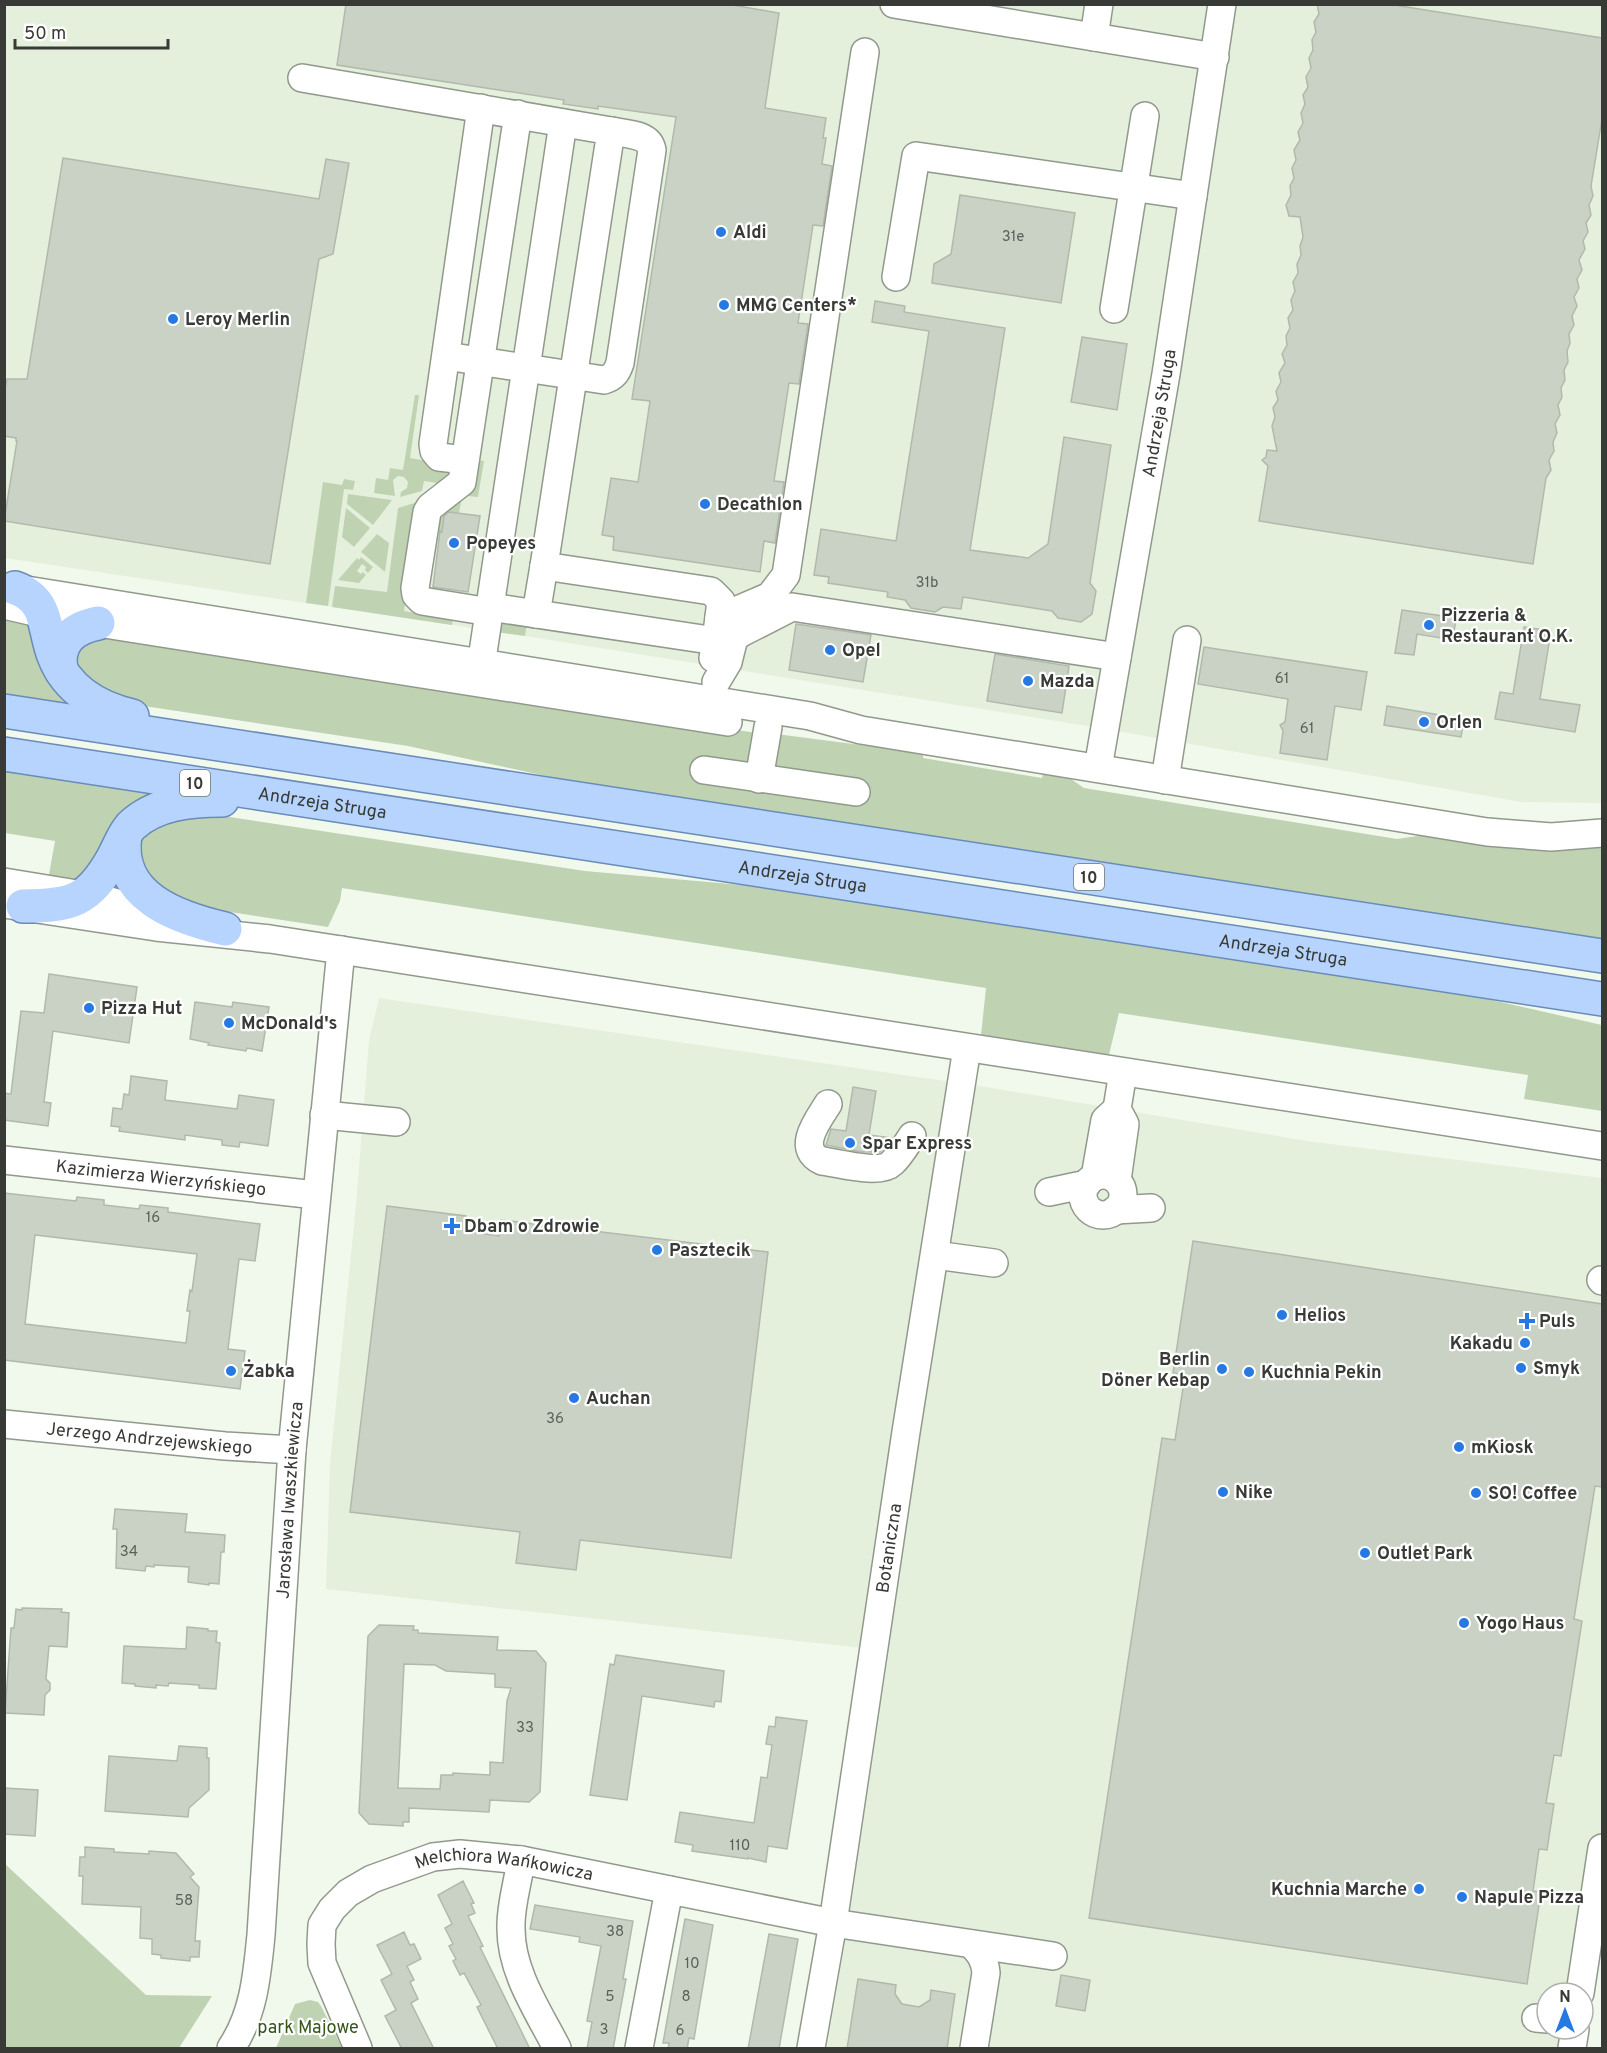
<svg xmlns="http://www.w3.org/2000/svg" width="1607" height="2053" font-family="Overpass,sans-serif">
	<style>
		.built { fill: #e4f0dc }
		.green { fill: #bfd3b2 }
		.building { fill: #cad2c5; stroke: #b1b9ac; stroke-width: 1.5; fill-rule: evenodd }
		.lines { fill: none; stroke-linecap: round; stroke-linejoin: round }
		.minor-casing { stroke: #91998c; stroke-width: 30 }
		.major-casing { stroke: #6a8bb8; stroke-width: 36 }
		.minor { stroke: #fff; stroke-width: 27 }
		.major { stroke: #b6d4fe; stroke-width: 33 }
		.poi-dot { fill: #2678e3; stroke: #fff; stroke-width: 2 }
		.labels { text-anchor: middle; stroke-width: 4.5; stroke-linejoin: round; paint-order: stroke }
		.number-label { font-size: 15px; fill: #5c6059 }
		.shield { fill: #fff; stroke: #737572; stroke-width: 1.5 }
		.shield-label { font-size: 16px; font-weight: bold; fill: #373a35 }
		.poi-label { font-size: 18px; font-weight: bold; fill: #373a35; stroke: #fff; text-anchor: start }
		.street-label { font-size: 18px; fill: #373a35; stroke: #fff }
		.park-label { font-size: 18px; fill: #365519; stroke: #fff }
	</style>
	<rect width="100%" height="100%" fill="#f1f9ec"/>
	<path class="built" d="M4,5h1598v798l-81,-1 -427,-75 -569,-91 -520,-78z
		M379,998l607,89 321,54 295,37v756l-12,82 -7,-1v-22h-36v36h15l-3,19h-732l23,-135 39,-262 -563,-62 4,-125 26,-259 13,-164z"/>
	<path class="green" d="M415,395h4l-9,63 29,5 15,11 -10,10 -20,-3 -2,10 -22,6 1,-5 6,-4 1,-6 -4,-5 -6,-1 -5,4 2,16 -21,-3 2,-15 12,2 2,-12 13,2z
		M474,460l10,1 -6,36 -11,-1z
		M344,479l11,2 -2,9 -9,-1 -16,117 -22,-3 17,-121 19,3z
		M348,494l44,6 -19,25 -26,-21z
		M462,497l-3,16 -14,-2 -3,21 -8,-2 5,-16z
		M421,501l-17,110 34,6 16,-5 -2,13 -120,-18 3,-21 52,6 11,-84z
		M346,508l24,20 -16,19 -12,-10z
		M377,534l12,9 -4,29 -24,-20z
		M361,557l12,10 -5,6 -3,-3 1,-3 -4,-3 -5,7 4,3 2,-2 3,3 -7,8 -21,-3 19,-22 2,2z
		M4,614l31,4 36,87 -66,-10z
		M501,622l26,1 -2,13 -29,-4z
		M93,634l664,99 15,34 4,-33 147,19v5l119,20 1,-5 25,4 16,11 313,51 33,-5 172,11v95l-1024,-157 -170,-37 -284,-43 -49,-30 -2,-17z
		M4,770l153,24 -77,91 -32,-5 7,-39 -50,-8z
		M217,815l368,56 179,16 719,111 119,27v86l-78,-12 4,-24 -409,-62 -10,42 -128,-20 5,-47 -644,-100 -2,13 -12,26 -150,-23 -32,-22 -11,-39 20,-23z
		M4,1863l142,132 66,1 -33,52h-174z
		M310,2000l8,2 3,4 21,42h-66l19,-44z"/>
	<path class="building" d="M346,4h381l52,9 -14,95 61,10 -3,20h3l-4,26 10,2 -9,60 -10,-1 -15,98 10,1 -9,60 -10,-1 -15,98 10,1 -9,61 -11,-2 -4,31 -147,-22 1,-13 -12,-2 9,-57 27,4 12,-81 -18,-2 44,-282 -78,-11v3l-35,-5 1,-4 -227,-35z
		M1317,4h71l214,34v81l-11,67 2,10 -4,9 2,10 -5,8 2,9 -5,9 2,8 -6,11 3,10 -5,9 2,9 -5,9 3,9 -5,10 2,9 -5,9 1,9 -3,8 1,11 -4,8 1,10 -4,8 1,9 -4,8 2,10 -5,9 2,9 -4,9 1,9 -5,9 2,10 -5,8 -13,86 -274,-43 9,-55 -6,-6 4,-3 1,-7 10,1 -5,-25 3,-9 -2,-9 5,-8 -2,-9 5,-9 -2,-9 6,-10 -3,-9 5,-9 -1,-9 4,-8 -2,-10 5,-8 -2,-10 4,-9 -2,-9 5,-9 -1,-9 4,-9 -1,-9 3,-9 -3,-20 -11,-1 -3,-11 5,-10 -1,-9 4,-8 -2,-10 4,-8 -2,-10 6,-10 -2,-8 5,-9 -2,-10 4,-9 -2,-9 5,-8 -2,-10 5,-9 -2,-10 4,-8 -1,-10 4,-8 -2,-10 5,-8z
		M63,158l256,41 7,-40 23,4 -16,91 -14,5 -49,305 -266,-43 13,-80h-1v-3l-12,-2v-42l3,-15h20z
		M960,195l115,18 -14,90 -129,-20 2,-19 17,-10z
		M875,301l30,5 -1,6 101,16 -35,222 58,8 20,-14 16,-107 47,8 -21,138 6,8 -4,23 -11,8 -23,-4 -6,-7 -89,-14 -2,12 -18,-2 -8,5 -24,-4 -6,-8 -18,-3 1,-5 -60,-9 1,-6 -15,-2 7,-46 75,12 33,-210 -57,-9z
		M1082,337l45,7 -10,66 -46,-8z
		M449,512l31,4 -12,76 -35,-5 7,-56 2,1 2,-16z
		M1402,610l54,8 -3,22 -36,-6 -3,21 -19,-2z
		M796,624l75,11 -8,47 -74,-12z
		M1524,627l27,4 -11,68 40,6 -5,27 -80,-13 5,-27 13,2z
		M1204,647l163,25 -6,38 -26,-4 -8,54 -47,-7 3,-22 -3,-6 5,-3 3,-23 -90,-15z
		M995,654l74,12 -7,47 -75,-12z
		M1387,706l77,13 -3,18 -77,-12z
		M49,974l88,13 -8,56 -76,-12 -9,71 7,1 -3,23 -44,-6v-27l7,1 10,-83 23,2z
		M195,1002l37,5 1,-5 36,5 -7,44 -15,-3 -1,3 -38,-6 1,-2 -19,-4z
		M131,1076l36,5 -2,19 72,9 2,-14 35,5 -6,46 -28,-4 -1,5 -17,-2v-5l-37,-5v5l-66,-9 1,-4 -9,-1 2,-18 9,1 2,-15 5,1z
		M853,1087l23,4 -7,44 23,3 -12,14h-19l-35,-7 5,-16 15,2z
		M4,1193l72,8 1,-4 27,3v5l35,4 1,-4 28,3v4l92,12 -5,37 -16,-2 -11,90 17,2 -5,38 -236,-29zM35,1235l162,19 -5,37 -2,-1 -3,21h3l-4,32 -161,-19z
		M387,1206l79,10 -2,15 35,5 2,-16 267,32 -37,306 -151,-18 -4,30 -60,-7 4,-31 -170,-20z
		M1193,1241l409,63v183l-7,-1 -21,133 8,2 -21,135 -7,-1 -8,48 8,1 -7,46 -8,-1 -6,42 8,1 -14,92 -438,-66 73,-480 13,2 10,-65 -12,-2z
		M115,1509l72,5 -2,18 40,3 -1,17h-3l-2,32 -10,-1v2l-21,-3 1,-15 -35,-2v2l-8,-1 -1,5 -29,-3 1,-39h-4z
		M22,1608l40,1 -1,3 8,1 -2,34 -18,-1 -3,33 4,4v7l-5,5 -1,20 -39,-2 6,-85h3l2,-19 6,1z
		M379,1625l35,1 -1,4h5v3l80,4 -1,13 39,1 10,12 -6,129 -11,10 -39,-2 -1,12 -80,-4v14h-6v4l-34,-2 -10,-11 9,-177zM404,1664l31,1 11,6 49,3v13l16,1 -4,13 -4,62 -13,-1v13l-37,-2v2h-12l-1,14 -42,-1z
		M187,1627l21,2v2h9l-1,11 4,1 -4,46 -17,-1v-3l-30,-2 -1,3 -12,-1v3l-21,-2v-2l-13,-1 2,-37 62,3z
		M616,1655l108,16 -3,31 -6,-1 -1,6 -72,-11 -15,104 -37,-5 20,-131 4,1z
		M776,1717l31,4 -20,128 -19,-3 -2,16 -18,-4v1l-56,-8 1,-6 -18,-3 5,-30 74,11 7,-46 6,1 5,-33 -6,-1 3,-18 6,1z
		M179,1746l28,2v10h2v32l-20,18 -1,9 -83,-6 4,-55 68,5z
		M4,1788l34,2 -3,46 -31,-2z
		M85,1847l29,2v3l35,2v-3l27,2 18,21 -4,3 9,10 -4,54h5l-1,16h-9v4l-29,-3v-3l-9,-1v-15l-12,-1 1,-31 -59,-3 1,-28h-4l1,-19h5z
		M463,1881l11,22 -3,1 4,9 -7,3 15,30 -3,1 50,102h-32l-21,-42 4,-2 -17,-32 -4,2 -7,-14 3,-2 -7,-13 4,-2 -8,-16 7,-4 -14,-29z
		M535,1905l98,16 -10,58h3l-13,70h-26l5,-27 -5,-1 14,-75 -22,-4 1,-5 -50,-8z
		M685,1919l28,6 -19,114 -5,-1 -2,11h-19l1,-6h-6z
		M404,1932l6,13 4,-1 7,15 -14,7 7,14 -4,2 8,17 -7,4 23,46h-32l-17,-33 11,-6 -15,-30 11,-6 -15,-29z
		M769,1934l29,5 -11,64 -8,46h-31z
		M1061,1975l29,5 -5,31 -29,-5z
		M858,1979l38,6 -1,9 7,10 17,3 11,-7 1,-10 24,4 -8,55h-100z"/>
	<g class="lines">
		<g class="minor-casing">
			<g id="minor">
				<path d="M894,4l321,53"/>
				<path d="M1094,37l5,-33"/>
				<path d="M302,78l309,53 -67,435 167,25 10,10 -5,40"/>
				<path d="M896,277l20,-121 277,40"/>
				<path d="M1114,309l31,-193"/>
				<path d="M446,356l158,24c10,-3 13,-8 16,-17l32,-213c-3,-17 -27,-16 -41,-19"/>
				<path d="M465,460l-26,-3 -5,-6 -1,-7 48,-336"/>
				<path d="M14,588l796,128 51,14 626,102 64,5 51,-4"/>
				<path d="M4,605l39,9 74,12 611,96"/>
				<path d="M490,607l226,34 -3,17"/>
				<path d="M490,612l-68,-11 -6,-6 -1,-7 12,-76 3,-5 32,-25 56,-368"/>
				<path d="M536,614l8,-48"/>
				<path d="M719,618l51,-22 16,-21 79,-523"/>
				<path d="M479,679l84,-556"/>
				<path d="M716,682l12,-20 6,-24 7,-5 51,-26 325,50"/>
				<path id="s1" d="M1098,768l68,-394 56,-370"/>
				<path d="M704,770l152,22"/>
				<path d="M759,779l9,-52"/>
				<path d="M1165,780l22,-140"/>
				<path d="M4,882l91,15 45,12"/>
				<path d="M4,904l152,23 114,12 1332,207"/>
				<path d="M828,1104c-10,16 -33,45 -6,57 17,2 58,14 70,2 8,-7 14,-18 20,-27"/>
				<path d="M324,1115l72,7"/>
				<path id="s2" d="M4,1160l312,35"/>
				<circle cx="1103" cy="1195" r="20"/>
				<path d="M1095,1177l10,-57 12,-11"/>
				<path d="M1117,1180l8,-56 -8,-15 6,-37"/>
				<path d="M1049,1192l38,-8"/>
				<path d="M1115,1210l36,-2"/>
				<path d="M935,1255l59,8"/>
				<path d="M1601,1280l1,1"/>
				<path id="s3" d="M4,1424l221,22 67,4"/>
				<path d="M521,1860c-3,23 -11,46 -10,69 0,43 27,82 46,119"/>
				<path d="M971,1944c9,9 14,16 15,29l-12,75"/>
				<path d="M1580,1993l22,-145"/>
				<path d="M1536,2018l11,1"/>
				<path id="s4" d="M231,2048c23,-34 26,-73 30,-113l31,-485 49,-500"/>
				<path id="s5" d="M358,2048l-36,-85 -1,-19 1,-19 10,-16 16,-16 24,-14 61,-22 27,-3 61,6 312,63 220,33"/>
				<path d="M639,2048l30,-158"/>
				<path id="s6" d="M811,2048l22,-125 73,-491 61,-384"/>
				<path d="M1572,2048l3,-19"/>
			</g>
		</g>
		<g class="major-casing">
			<g id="major">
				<path d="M15,588c34,12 28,40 39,68 13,34 44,52 78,60"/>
				<path d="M61,670c-5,-27 11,-42 37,-47"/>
				<path d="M4,711l1598,245"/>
				<path id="s7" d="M4,754l1598,245"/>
				<path d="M125,835c-10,62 53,83 100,94"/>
				<path d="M23,906c49,0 66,-5 90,-48 6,-11 10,-23 18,-32 24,-23 60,-26 91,-26"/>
			</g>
		</g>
		<use href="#minor" class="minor"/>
		<use href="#major" class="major"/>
	</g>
	<g class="poi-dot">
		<circle cx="721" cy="232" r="6"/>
		<circle cx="724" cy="305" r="6"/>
		<circle cx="173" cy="319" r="6"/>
		<circle cx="705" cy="504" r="6"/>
		<circle cx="454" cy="543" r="6"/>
		<circle cx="1429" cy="625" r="6"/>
		<circle cx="830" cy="650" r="6"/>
		<circle cx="1028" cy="681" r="6"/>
		<circle cx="1424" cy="722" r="6"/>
		<circle cx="89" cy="1008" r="6"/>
		<circle cx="229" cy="1023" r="6"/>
		<circle cx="850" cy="1143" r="6"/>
		<path d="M449 1217h6v6h6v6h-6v6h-6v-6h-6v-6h6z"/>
		<circle cx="657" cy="1250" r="6"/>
		<circle cx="1282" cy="1315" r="6"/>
		<path d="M1524 1312h6v6h6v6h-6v6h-6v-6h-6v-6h6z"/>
		<circle cx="1525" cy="1343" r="6"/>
		<circle cx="1521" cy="1368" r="6"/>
		<circle cx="1222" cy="1369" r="6"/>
		<circle cx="231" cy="1371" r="6"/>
		<circle cx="1249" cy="1372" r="6"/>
		<circle cx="574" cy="1398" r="6"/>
		<circle cx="1459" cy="1447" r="6"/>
		<circle cx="1223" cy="1492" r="6"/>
		<circle cx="1476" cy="1493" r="6"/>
		<circle cx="1365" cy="1553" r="6"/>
		<circle cx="1464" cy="1623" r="6"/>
		<circle cx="1419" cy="1889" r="6"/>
		<circle cx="1462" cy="1897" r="6"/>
	</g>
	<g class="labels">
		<g class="number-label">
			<text x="1013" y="241">31e</text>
			<text x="927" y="587">31b</text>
			<text x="1282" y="683">61</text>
			<text x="1307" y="733">61</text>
			<text x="153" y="1222">16</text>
			<text x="555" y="1423">36</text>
			<text x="129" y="1556">34</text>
			<text x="525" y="1732">33</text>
			<text x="740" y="1850">110</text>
			<text x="184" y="1905">58</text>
			<text x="615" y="1936">38</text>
			<text x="692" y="1968">10</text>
			<text x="610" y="2001">5</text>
			<text x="686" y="2001">8</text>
			<text x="604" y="2034">3</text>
			<text x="680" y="2035">6</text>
		</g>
		<g class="shield">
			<rect x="180" y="770" width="30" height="26" rx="4.5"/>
			<rect x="1074" y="864" width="30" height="26" rx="4.5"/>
		</g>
		<g class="shield-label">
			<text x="195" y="789">10</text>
			<text x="1089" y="883">10</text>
		</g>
		<g class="poi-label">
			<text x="733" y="238">Aldi</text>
			<text x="736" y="311">MMG Centers*</text>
			<text x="185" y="325">Leroy Merlin</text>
			<text x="717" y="510">Decathlon</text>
			<text x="466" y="549">Popeyes</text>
			<text x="1441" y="621">Pizzeria &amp;<tspan x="1441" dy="21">Restaurant O.K.</tspan></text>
			<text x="842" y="656">Opel</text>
			<text x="1040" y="687">Mazda</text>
			<text x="1436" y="728">Orlen</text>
			<text x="101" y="1014">Pizza Hut</text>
			<text x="241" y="1029">McDonald's</text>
			<text x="862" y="1149">Spar Express</text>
			<text x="464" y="1232">Dbam o Zdrowie</text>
			<text x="669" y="1256">Pasztecik</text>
			<text x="1294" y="1321">Helios</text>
			<text x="1539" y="1327">Puls</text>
			<text x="1513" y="1349" text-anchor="end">Kakadu</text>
			<text x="1210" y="1365" text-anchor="end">Berlin<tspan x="1210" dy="21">Döner Kebap</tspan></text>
			<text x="1533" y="1374">Smyk</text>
			<text x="243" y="1377">Żabka</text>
			<text x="1261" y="1378">Kuchnia Pekin</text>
			<text x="586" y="1404">Auchan</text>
			<text x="1471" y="1453">mKiosk</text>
			<text x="1235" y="1498">Nike</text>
			<text x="1488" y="1499">SO! Coffee</text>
			<text x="1377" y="1559">Outlet Park</text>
			<text x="1476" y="1629">Yogo Haus</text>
			<text x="1407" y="1895" text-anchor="end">Kuchnia Marche</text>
			<text x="1474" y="1903">Napule Pizza</text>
		</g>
		<g class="street-label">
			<text dy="6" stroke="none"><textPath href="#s1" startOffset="360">Andrzeja Struga</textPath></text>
			<text dy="6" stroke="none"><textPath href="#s7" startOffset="322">Andrzeja Struga</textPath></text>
			<text dy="6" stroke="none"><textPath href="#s7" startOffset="808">Andrzeja Struga</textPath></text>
			<text dy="6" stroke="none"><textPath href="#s7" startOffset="1294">Andrzeja Struga</textPath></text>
			<text dy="6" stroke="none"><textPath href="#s2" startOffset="158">Kazimierza Wierzyńskiego</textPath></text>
			<text dy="6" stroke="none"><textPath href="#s3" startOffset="146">Jerzego Andrzejewskiego</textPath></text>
			<text dy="6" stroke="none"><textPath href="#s4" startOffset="554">Jarosława Iwaszkiewicza</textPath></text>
			<text dy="6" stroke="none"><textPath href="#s6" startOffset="506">Botaniczna</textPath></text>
			<text dy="6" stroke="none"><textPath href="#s5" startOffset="336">Melchiora Wańkowicza</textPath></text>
		</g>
		<g class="park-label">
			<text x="308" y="2033">park Majowe</text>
		</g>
	</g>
	<rect width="1607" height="2053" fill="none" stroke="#373a35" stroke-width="12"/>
	<g transform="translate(1565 2011)"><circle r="28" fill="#ffffff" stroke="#afb0ae" stroke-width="1.5"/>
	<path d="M0-4.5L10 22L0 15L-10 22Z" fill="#2678e3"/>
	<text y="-9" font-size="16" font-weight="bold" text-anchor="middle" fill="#373a35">N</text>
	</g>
	<path d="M15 39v9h153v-9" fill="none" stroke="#373a35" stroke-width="3"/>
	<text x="24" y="39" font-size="18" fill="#373a35" stroke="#ffffff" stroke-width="4.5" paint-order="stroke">50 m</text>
</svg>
